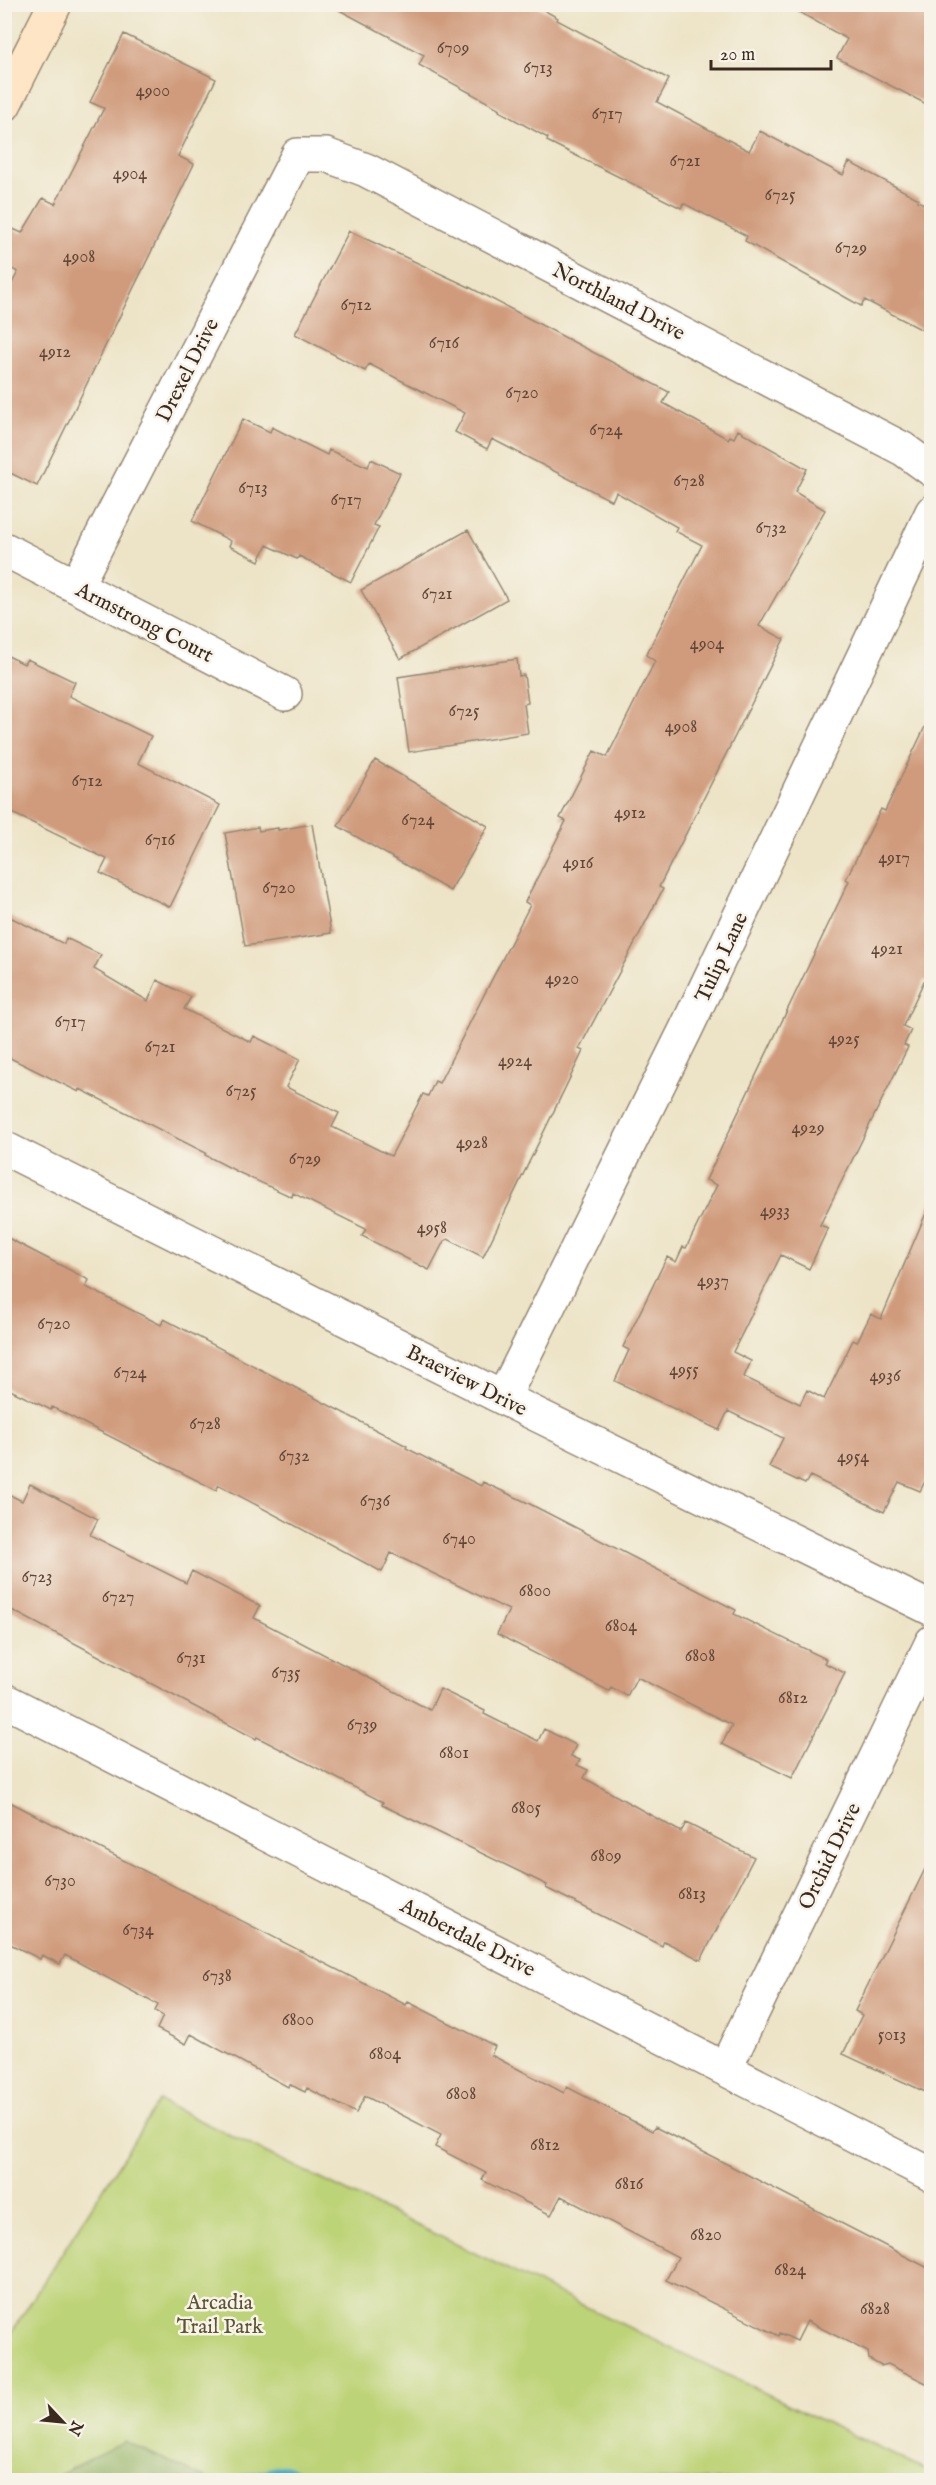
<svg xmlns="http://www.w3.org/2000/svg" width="936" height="2485" font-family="'IM FELL English',serif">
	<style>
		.green { fill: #bdd377; stroke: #7c7e4a; stroke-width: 1.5 }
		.forest { fill: #96b568; stroke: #687043; stroke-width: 1.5 }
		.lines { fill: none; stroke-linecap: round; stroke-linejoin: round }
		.stream { stroke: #48aec7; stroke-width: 12 }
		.building { fill: #d09b7d }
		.street-casing { stroke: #948772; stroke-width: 36 }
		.secondary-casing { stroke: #948772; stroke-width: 36 }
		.street { stroke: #fff; stroke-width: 33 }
		.secondary { stroke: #fee5c5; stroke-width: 33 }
		.labels { text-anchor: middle; stroke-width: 5; stroke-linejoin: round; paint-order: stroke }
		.number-label { font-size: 18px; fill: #604636 }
		.street-label { font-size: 21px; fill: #3b2a1e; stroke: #f7f3e8 }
		.park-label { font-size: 21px; fill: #5c5434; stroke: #f7f3e8 }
	</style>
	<rect width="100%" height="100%" fill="#f7f3e8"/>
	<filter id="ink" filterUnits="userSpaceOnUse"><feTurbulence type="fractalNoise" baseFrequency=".0167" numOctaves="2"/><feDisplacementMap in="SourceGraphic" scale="12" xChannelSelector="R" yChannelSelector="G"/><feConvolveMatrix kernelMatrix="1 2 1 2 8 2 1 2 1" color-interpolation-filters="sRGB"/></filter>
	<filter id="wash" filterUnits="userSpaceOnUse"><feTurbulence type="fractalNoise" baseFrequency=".008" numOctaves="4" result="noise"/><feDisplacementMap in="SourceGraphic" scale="24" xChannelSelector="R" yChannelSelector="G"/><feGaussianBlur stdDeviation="1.35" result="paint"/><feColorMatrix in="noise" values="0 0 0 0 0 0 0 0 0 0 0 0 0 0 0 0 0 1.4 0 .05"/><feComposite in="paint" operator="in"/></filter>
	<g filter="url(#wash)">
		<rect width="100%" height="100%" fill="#ede4c7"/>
		<path class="green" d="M159,2101l772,372v7h-926l-1,-136z"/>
		<path class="forest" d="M124,2441l85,39h-159z"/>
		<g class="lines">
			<path class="stream" d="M244,2480l41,-10 20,10"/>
		</g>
		<g id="blocks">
			<path class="building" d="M328,4h205l25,14 -1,2 112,59 -12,23 92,49 11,-20 83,44 6,-13 70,37 -1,2 14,7v127l-67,-35 -4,6 -116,-65 2,-5 -64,-33 -2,5 -134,-67 1,-3 -49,-27 1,-2 -81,-44 5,-10z
				M785,4h147v103l-95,-49 10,-19z
				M124,34l92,45 -38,77 16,8 -157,322 -33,-16v-172l14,-26 -14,-7v-40l18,8 21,-35 12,6 49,-96 -14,-6z
				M349,231l118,55 202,106 -6,11 65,36 2,-3 4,2 4,-8 69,39 -12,23 30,18 -66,116 25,13 -125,248 4,2 -84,160 4,2 -100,206 -35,-18 -4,2 -15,29 -67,-34 4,-7 -73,-36 -1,4 -52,-24 -35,-18 1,-2 -126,-64 -1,3 -75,-37v-141l60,30 2,-6 35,17 -7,14 54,32 9,-21 34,17 -7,12 67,33 3,-6 46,23 -14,28 53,26 -7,14 59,29 32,-62 5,2 7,-15 4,2 91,-178 -5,-3 41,-81 -6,-3 34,-67 13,6 48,-96 -9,-6 56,-110 -27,-14 2,-4 -61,-35 -4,9 -120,-62 -5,10 -32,-17 10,-19 -96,-49 -4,7 -70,-37z
				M243,419l27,13 2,-5 55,28 2,-5 39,17 3,-8 29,14 -26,52 5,2 -28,55 -52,-26 -2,3 -30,-14 -8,16 -30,-15 2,-5 -39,-20z
				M468,530l39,69 -107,60 -39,-69z
				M4,654l20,10 3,-5 48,23 -6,14 82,40 -13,27 82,42 -50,102 -70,-34 7,-14 -103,-50z
				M517,659l2,17 5,-1 4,28 -4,1 4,29 -119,19 -11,-75z
				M932,712v267l-8,2 -21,45 8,4 -7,15 4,2 -88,178 8,3 -19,41 -28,-14 -48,97 18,9 -7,16 56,27 7,-14 17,9 29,-59 4,2 14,-28 10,5 51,-120v269l-12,23 -21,-9 -15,30 -74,-36 -5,8 -36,-17 14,-29 -55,-27 -9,19 -104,-49 14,-31 -6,-3 44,-90 9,5 7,-15 3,1 31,-63 -11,-5 143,-299 -3,-2 35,-70 4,2z
				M375,760l113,66 -38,65 -112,-65z
				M312,824l19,109 -86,13 -20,-113 33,-6 1,4 19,-3v2z
				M4,1236l85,44 -3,7 75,38 3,-6 243,127 -1,2 75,38 2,-4 43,20 210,108 -2,4 92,45 -2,4 21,10 -53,105 -70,-34 10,-19 -95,-48 -10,19 -16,-9 -2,4 -112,-57 12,-24 -118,-57 -9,19 -163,-87 -3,5 -164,-83 -1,3 -47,-23z
				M30,1484l68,35 -8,16 96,48 6,-12 68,35 -6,12 176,92 10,-21 45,22 -1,3 54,27 6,-12 32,16 -5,11 9,4 -3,5 11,5 -4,8 97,54 5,-9 68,34 -53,103 -37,-19 -2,5 -116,-58 1,-3 -165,-80 1,-3 -126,-65 -1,2 -252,-133v-114l18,9z
				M4,1799l402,206 2,-3 87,44 -4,9 73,38 3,-6 85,44 3,-4 277,143v116l-44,-22 -7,2 -12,-7 -1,-7 -61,-31 -10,20 -17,-8 -1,3 -113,-56 12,-23 -117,-61 -10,19 -69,-35 4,-7 -51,-26 6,-12 -76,-39 -9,17 -49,-25 -2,4 -16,-8 -1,3 -97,-53 -5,10 -29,-15 6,-13 -8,-5 3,-6 -93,-50 -5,9 -18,-9 -2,4 -36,-18z
				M932,1855v240l-89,-41 19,-39 -7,-4z"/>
		</g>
	</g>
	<g filter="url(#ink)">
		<use href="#blocks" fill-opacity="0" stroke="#948772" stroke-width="1.5"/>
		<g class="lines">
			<g class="street-casing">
				<path id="street" d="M4,549l281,145
					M76,586l222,-431h28l40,15 537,279 29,21
					M4,1148l499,250 429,211
					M503,1398l183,-369 246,-517
					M4,1700l928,475
					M725,2069l207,-427"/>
			</g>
			<g class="secondary-casing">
				<path id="secondary" d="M4,105l51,-101"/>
			</g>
			<use href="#street" class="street"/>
			<use href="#secondary" class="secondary"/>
		</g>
	</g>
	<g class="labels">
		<g class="number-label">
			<text x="453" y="53">6709</text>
			<text x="538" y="73">6713</text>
			<text x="153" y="96">4900</text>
			<text x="607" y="119">6717</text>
			<text x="685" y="166">6721</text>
			<text x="130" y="179">4904</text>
			<text x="780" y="200">6725</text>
			<text x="851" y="253">6729</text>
			<text x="79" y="262">4908</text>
			<text x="356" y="310">6712</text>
			<text x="444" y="348">6716</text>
			<text x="55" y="357">4912</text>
			<text x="522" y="398">6720</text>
			<text x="606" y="435">6724</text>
			<text x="689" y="486">6728</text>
			<text x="253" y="493">6713</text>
			<text x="346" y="505">6717</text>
			<text x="771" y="533">6732</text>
			<text x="437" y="599">6721</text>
			<text x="707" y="649">4904</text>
			<text x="464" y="716">6725</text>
			<text x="681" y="732">4908</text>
			<text x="87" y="786">6712</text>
			<text x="630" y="818">4912</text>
			<text x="418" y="825">6724</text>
			<text x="160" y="845">6716</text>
			<text x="894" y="863">4917</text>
			<text x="578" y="868">4916</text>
			<text x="279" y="893">6720</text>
			<text x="887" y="954">4921</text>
			<text x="562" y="984">4920</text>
			<text x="70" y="1027">6717</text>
			<text x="844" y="1044">4925</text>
			<text x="160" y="1052">6721</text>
			<text x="515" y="1066">4924</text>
			<text x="241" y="1096">6725</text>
			<text x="808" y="1133">4929</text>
			<text x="472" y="1148">4928</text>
			<text x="305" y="1164">6729</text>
			<text x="775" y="1216">4933</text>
			<text x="432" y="1233">4958</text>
			<text x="713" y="1286">4937</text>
			<text x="54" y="1329">6720</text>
			<text x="684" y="1375">4955</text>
			<text x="130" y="1378">6724</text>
			<text x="885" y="1381">4936</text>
			<text x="205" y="1429">6728</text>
			<text x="294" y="1461">6732</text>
			<text x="853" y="1462">4954</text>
			<text x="375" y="1506">6736</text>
			<text x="459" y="1544">6740</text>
			<text x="37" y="1582">6723</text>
			<text x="535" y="1596">6800</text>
			<text x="118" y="1602">6727</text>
			<text x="621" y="1631">6804</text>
			<text x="700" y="1661">6808</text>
			<text x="191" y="1663">6731</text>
			<text x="286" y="1678">6735</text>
			<text x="793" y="1703">6812</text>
			<text x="362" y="1730">6739</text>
			<text x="454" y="1758">6801</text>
			<text x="526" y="1813">6805</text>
			<text x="606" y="1861">6809</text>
			<text x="60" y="1886">6730</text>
			<text x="692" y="1899">6813</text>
			<text x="138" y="1935">6734</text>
			<text x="217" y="1981">6738</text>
			<text x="298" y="2025">6800</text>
			<text x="892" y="2040">5013</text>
			<text x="385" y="2059">6804</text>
			<text x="461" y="2099">6808</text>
			<text x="545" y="2150">6812</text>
			<text x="629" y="2189">6816</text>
			<text x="706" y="2240">6820</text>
			<text x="790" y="2275">6824</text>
			<text x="875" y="2314">6828</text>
		</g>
		<g class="street-label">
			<text transform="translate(619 301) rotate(27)" y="7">Northland Drive</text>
			<text transform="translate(187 370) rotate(-63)" y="7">Drexel Drive</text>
			<text transform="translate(145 622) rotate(27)" y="7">Armstrong Court</text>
			<text transform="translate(721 957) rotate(-65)" y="7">Tulip Lane</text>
			<text transform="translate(467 1380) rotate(27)" y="7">Braeview Drive</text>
			<text transform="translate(829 1856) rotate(-64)" y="7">Orchid Drive</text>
			<text transform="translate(468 1937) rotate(27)" y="7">Amberdale Drive</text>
		</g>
		<g class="park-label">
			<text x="220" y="2309">Arcadia<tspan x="220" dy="24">Trail Park</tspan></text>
		</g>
	</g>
	<rect width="936" height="2485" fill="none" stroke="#f7f3e8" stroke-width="24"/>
	<g transform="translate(63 2422) rotate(116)" stroke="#f7f3e8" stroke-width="4.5" paint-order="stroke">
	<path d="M0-4.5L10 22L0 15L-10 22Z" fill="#3b2a1e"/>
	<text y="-9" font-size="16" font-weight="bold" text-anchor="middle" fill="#3b2a1e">N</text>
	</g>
	<path d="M711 60v9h120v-9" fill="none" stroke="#3b2a1e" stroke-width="3"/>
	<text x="720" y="60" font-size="18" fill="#3b2a1e" stroke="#f7f3e8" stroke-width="4.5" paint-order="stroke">20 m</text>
</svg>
